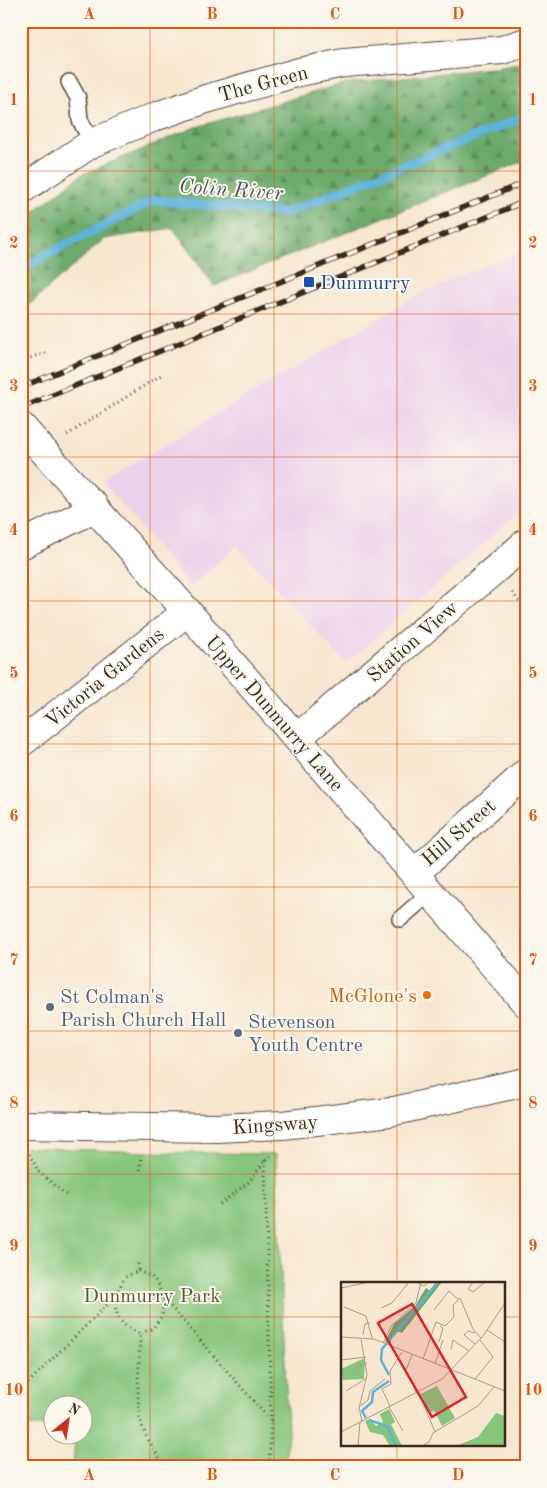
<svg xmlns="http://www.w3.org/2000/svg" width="547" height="1488" font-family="'Old Standard TT',serif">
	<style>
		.built { fill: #ecd1ea }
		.forest { fill: url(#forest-firs); stroke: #546a45 }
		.green { fill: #86c57c; stroke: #60784d }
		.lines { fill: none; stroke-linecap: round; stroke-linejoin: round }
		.stream { stroke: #5eb3da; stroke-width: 9 }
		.lane-casing { stroke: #574639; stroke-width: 18 }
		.street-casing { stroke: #574639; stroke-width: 30 }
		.secondary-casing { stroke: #574639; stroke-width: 30 }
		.primary-casing { stroke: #574639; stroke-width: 30 }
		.path { stroke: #574639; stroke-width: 3; stroke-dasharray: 1 4; stroke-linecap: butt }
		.lane { stroke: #fff; stroke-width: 15 }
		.street { stroke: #fff; stroke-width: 28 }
		.secondary { stroke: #fff; stroke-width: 28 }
		.primary { stroke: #fff; stroke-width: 28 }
		.rail-casing { stroke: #3b2a1e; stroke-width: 5.5 }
		.rail { stroke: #fbf7ec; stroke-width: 4; stroke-dasharray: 11; stroke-linecap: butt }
		.grid { fill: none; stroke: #df570d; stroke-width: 1; stroke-opacity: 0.55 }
		.transit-dot { fill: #1a4fb4; stroke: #fbf7ec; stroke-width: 2 }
		.food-dot { fill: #e8710a; stroke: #fbf7ec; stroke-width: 2 }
		.service-dot { fill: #5c6f8a; stroke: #fbf7ec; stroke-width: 2 }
		.labels { text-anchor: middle; stroke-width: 4; stroke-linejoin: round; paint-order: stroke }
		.street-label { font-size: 20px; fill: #3b2a1e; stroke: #fbf7ec }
		.transit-label { font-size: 20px; fill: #164399; stroke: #fbf7ec; text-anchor: start }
		.food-label { font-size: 20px; fill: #c56008; stroke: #fbf7ec; text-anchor: end }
		.service-label { font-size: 20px; fill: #4e5e75; stroke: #fbf7ec; text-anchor: start }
		.park-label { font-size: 20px; fill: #52583a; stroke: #fbf7ec }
		.water-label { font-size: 21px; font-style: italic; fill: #475a60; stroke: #fbf7ec }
		.inset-river { fill: none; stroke: #5eb3da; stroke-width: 2.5 }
		.inset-road { fill: none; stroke: #ac9b89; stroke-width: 1 }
		.view { fill: #d62828; fill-opacity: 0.15; stroke: #d62828; stroke-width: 2.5 }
		.inset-edge { fill: none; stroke: #3b2a1e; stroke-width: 2.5 }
		.neatline { fill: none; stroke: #df570d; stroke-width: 2 }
		.grid-label { font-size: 16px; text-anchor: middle; font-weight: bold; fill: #df570d }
	</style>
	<defs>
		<pattern id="forest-firs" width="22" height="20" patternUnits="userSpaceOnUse" patternTransform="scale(1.25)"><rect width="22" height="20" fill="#6caa6c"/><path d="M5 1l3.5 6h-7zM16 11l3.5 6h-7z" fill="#5a8b58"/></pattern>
	</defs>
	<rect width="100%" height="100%" fill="#fbf7ec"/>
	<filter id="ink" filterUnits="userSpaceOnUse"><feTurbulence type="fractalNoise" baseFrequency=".02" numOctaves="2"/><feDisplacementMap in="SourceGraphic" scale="10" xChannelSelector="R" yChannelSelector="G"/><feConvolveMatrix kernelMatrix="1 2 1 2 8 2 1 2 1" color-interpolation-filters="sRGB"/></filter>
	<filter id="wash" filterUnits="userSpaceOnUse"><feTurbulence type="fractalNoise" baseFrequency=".0096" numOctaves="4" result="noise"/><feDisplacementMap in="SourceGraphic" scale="20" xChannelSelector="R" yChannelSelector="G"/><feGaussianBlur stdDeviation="1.12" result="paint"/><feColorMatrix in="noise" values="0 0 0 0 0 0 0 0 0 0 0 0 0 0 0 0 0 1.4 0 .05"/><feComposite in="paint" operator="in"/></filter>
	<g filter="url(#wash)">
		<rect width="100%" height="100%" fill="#f7e6d0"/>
		<path class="built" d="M526,248v258l-180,157 -109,-117 -47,41 -87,-105 318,-189z"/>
		<path class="forest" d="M526,62v98l-312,126 -41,-58 -69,11 -83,73v-91l60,-46 112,-47 152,-45 156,-16z"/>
		<path class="green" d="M25,1147l117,5 134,2 12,279 -3,34h-212l2,-31h7v-30h-30v19l-31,2v-249z"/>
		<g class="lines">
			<path class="stream" d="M21,268l133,-68 132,13 240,-97"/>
		</g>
	</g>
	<g filter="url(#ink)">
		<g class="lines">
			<g class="lane-casing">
				<path id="lane" d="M69,82l9,16 2,22 12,23
					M400,919l31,-27"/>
			</g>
			<g class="street-casing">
				<path id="street" d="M21,190l71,-47 65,-27 49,-17 93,-27 45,-9 158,-13 24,-8
					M21,545l60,-30 12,-11
					M297,738l229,-195
					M21,743l153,-121 12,-12
					M413,871l13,-8 100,-90"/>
			</g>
			<g class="secondary-casing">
				<path id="secondary" d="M21,426l165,184 340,393"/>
			</g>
			<g class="primary-casing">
				<path id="primary" d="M21,1125l195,3 67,-3 107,-13 136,-30"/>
			</g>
			<path class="path" d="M21,361l27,-9
				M67,435l97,-62
				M512,593l14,16
				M29,1154l10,18 27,23
				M265,1160l6,261
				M140,1170l1,-15
				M220,1204l30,-23 15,-21 6,-4
				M138,1271l16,7 10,20 -2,18 -9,12 -13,6c0,27 -5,62 1,88 4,17 16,30 23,45
				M114,1298c3,22 6,26 26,36
				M164,1299l107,122 -2,46
				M21,1390l93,-92 11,-21 13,-6v-9"/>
			<use href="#lane" class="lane"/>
			<use href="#street" class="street"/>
			<use href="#secondary" class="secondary"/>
			<use href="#primary" class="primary"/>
			<g class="rail-casing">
				<path id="rail" d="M21,387l505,-205
					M21,408l505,-207"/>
			</g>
			<use href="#rail" class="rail"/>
		</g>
	</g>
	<path class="grid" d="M150,21v1446M274,21v1446M397,21v1262M21,171h505M21,314h505M21,457h505M21,601h505M21,744h505M21,887h505M21,1031h505M21,1174h505M21,1317h321M503,1317h23M397,1444v23"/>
	<rect class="transit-dot" x="303" y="276" width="12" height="12" rx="2.5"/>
	<circle class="food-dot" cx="427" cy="995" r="5"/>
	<g class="service-dot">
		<circle cx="50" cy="1007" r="5"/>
		<circle cx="238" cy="1033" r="5"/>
	</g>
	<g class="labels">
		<g class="street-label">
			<text transform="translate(263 83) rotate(-15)" y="7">The Green</text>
			<text transform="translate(412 641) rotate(-41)" y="7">Station View</text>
			<text transform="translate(104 677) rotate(-39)" y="7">Victoria Gardens</text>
			<text transform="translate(275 713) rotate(49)" y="7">Upper Dunmurry Lane</text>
			<text transform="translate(458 832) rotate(-41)" y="7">Hill Street</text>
			<text transform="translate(275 1124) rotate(-4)" y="7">Kingsway</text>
		</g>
		<g class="transit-label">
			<text x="320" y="289">Dunmurry</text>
		</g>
		<g class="food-label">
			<text x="417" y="1002">McGlone's</text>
		</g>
		<g class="service-label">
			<text x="60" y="1003">St Colman's<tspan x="60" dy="23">Parish Church Hall</tspan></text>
			<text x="248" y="1028">Stevenson<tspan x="248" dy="23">Youth Centre</tspan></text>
		</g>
		<g class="park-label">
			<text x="152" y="1302">Dunmurry Park</text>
		</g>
		<g class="water-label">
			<text transform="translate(231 189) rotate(4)" y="7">Colin River</text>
		</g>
	</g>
	<g transform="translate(341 1282)">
		<rect width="164" height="164" fill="#f7e6d0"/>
		<path d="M95,0h6l-40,51 -5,-2 -4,3 -3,10 -5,-2 9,-18 21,-18 11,-18 4,3z" fill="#6caa6c"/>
		<path d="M24,76l-1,21 -21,1 -2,-11z" fill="#86c57c"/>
		<path d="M96,104l18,32 -13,8 -8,-16 -5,3 -8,-19zM48,127l6,13 -4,2 11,22h-12l-7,-11 -13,-3 -5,-11 5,-2 6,7 7,-4 -3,-8zM155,131l9,3v30h-49l22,-9z" fill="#86c57c"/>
		<path class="inset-river" d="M48,93l-8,-15 1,-11 56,-67M25,136l-4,-7 10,-9 1,-10 16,-11M28,138l18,6 9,20"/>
		<path class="inset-road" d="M75,0l8,4 5,-4M132,0l-5,7 5,3 12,-10M0,6l28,-6M3,25l22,9 6,22M40,26l11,-5 17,-21M93,28l15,-19 10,9M146,48l18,12M22,53l2,-11 5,-1M0,55l33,2 131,52M20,57l6,36 -8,33 3,13M98,60l4,-14 -3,-2M42,61l9,-18 24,-22 5,-21M134,62l-11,-9 4,-4 7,2M110,67l2,-9 16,11M82,77l13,-37 9,4 9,-9 -1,-12 7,-7 13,31 8,9M0,78l25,-3M94,81l8,-23M65,88l6,-15M16,90v-5l10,-4M68,95l8,17M134,97l18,-22 -13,-17M5,109l21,-13M78,111l16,39M19,124l8,-6 2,-9 15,-12M49,124l-8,-17 9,-5 -1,-13 12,-19M48,125l14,24M0,150l101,-53 41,-43 22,-33M17,164l2,-24M81,164l7,-4 4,-9 45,-27 16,-19"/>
		<path class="view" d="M71,22l54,93 -34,20 -54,-94z"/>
		<rect width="164" height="164" class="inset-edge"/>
	</g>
	<rect width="547" height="1488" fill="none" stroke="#fbf7ec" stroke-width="55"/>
	<g transform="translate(68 1420) rotate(30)"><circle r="24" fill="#fbf7ec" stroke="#aea59a"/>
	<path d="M0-4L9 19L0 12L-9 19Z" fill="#c8321e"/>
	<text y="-8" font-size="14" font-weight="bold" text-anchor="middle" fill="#3b2a1e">N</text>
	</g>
	<rect x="28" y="28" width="492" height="1432" class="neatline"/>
	<g class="grid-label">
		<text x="89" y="19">A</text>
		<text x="212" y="19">B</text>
		<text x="335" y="19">C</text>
		<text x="458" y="19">D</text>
		<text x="14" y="105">1</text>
		<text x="533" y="105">1</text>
		<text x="14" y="248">2</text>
		<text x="533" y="248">2</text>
		<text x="14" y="391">3</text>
		<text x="533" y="391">3</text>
		<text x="14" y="535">4</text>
		<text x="533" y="535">4</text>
		<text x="14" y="678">5</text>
		<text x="533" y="678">5</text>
		<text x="14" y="821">6</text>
		<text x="533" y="821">6</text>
		<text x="14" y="965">7</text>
		<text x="533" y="965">7</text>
		<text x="14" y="1108">8</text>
		<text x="533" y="1108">8</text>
		<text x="14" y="1251">9</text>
		<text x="533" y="1251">9</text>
		<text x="14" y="1395">10</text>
		<text x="533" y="1395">10</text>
		<text x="89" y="1480">A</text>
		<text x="212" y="1480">B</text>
		<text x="335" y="1480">C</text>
		<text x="458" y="1480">D</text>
	</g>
</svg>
